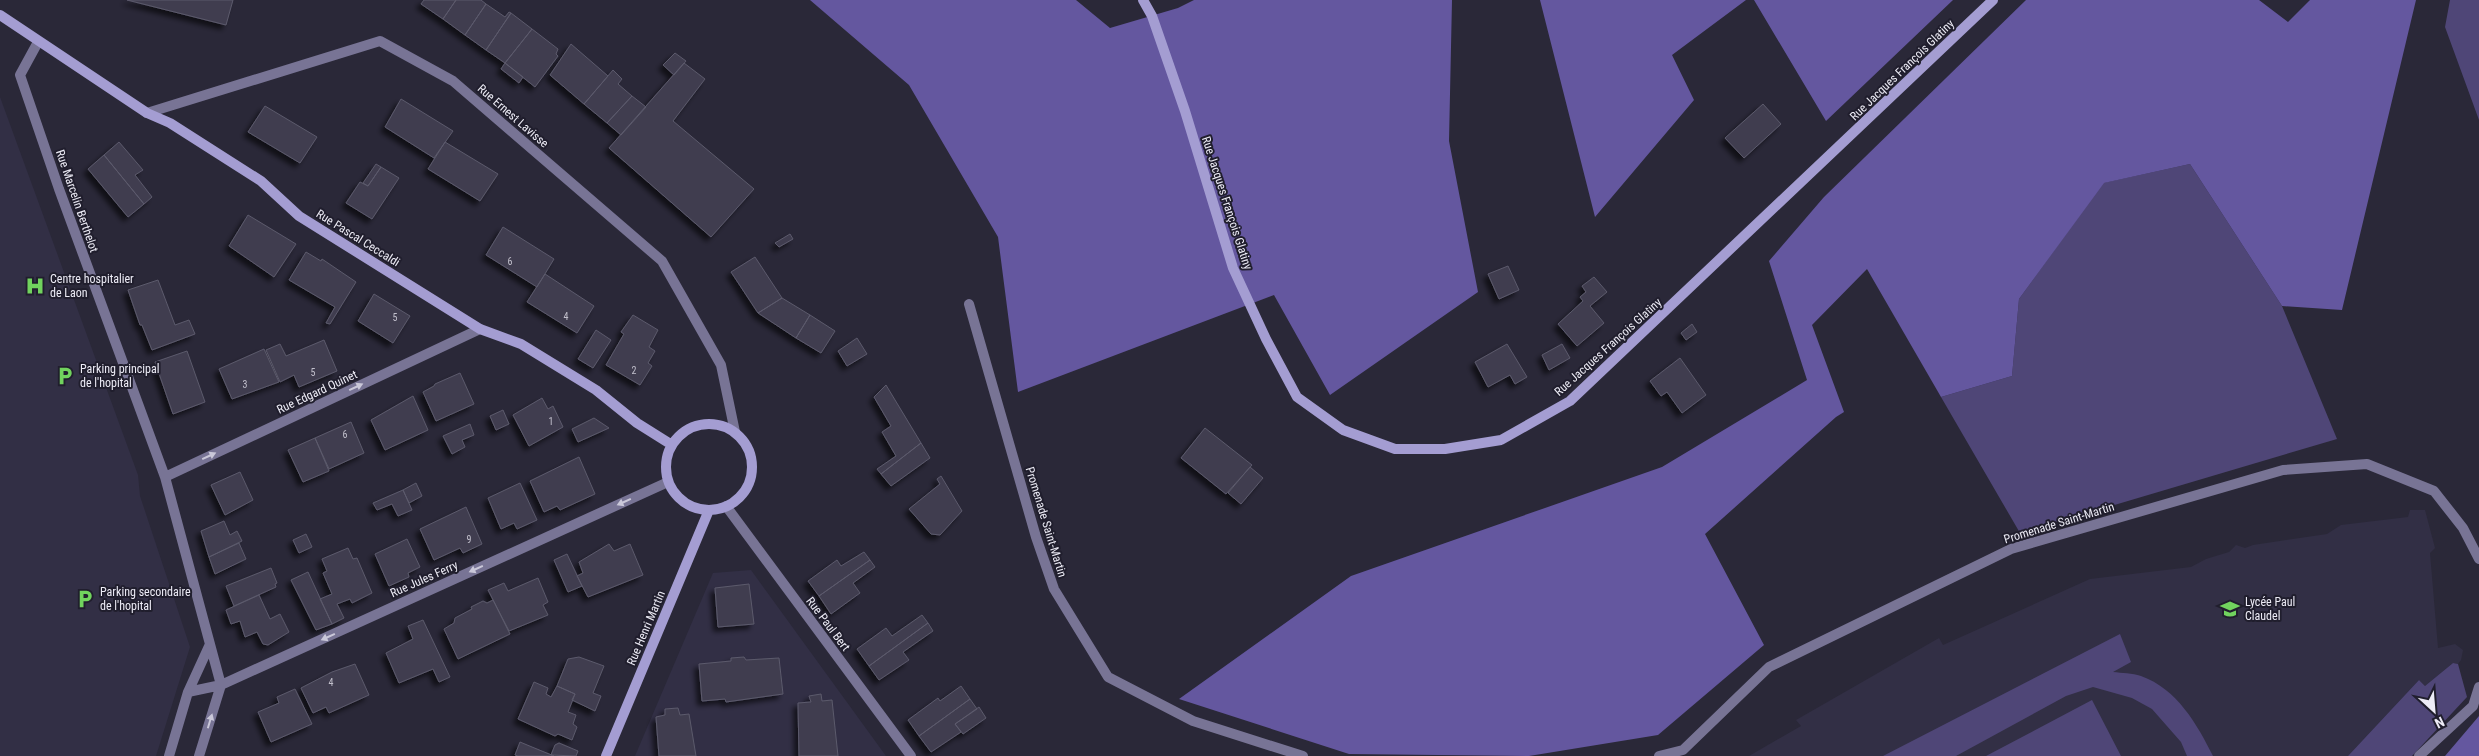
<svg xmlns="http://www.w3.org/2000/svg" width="2479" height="756" font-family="'Roboto Condensed',sans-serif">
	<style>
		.built { fill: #322f45 }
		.green { fill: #4f4677 }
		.forest { fill: #64579f }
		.building { fill: #403e4f; stroke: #5c5a6c; filter: url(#shadow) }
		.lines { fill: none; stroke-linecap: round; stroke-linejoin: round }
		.street { stroke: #787495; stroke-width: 10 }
		.secondary { stroke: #a49dd2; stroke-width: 10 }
		.oneway { fill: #cac8d9 }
		.labels { text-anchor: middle; stroke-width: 4; stroke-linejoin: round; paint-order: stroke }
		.number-label { font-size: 10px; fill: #c2c0cc }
		.street-label { font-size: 12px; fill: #edecf6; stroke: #201e2d }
		.poi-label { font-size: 12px; fill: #edecf6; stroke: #201e2d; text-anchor: start }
	</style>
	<defs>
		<filter id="shadow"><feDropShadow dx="-4.5" dy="4.5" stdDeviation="2.5" flood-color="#0009"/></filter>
	</defs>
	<rect width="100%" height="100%" fill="#2a2838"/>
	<path class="built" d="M0,97l138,378 2,21 50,151 -34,109h-156z
		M2410,510h15l10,38 -5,5 8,95 17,-4 8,6 -2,10 -3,4 -5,-1 -28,23 -6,-6 -71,76h-599l52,-30 -5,-6 143,-82 4,7 147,-66 101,-12 15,-8 23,-7 7,-7 9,3 8,-3 74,-11 14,-9 67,-8z
		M751,570l135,186h-251l78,-183z"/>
	<path class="green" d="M2450,0h29v120l-34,-93z
		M2190,164l92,142 55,133 -317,94 -79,-136 71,-21 7,-77 84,-116z
		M2120,634l11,28 -18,10c9,1 19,1 28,4 36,13 56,48 72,80h-26l-6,-14 -29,-33 -20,-11 -39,-11 -27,9 -110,60h-73z
		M2453,663l5,1 9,33 -55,59h-64l71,-76 6,6z
		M2092,700l29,56h-135z"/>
	<path class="forest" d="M810,0h266l34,28 68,-20 16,-8h258l-3,141 29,151 -148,103 -56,-100 -256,97 -20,-155 -89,-152z
		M1540,0h206l-74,55 22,45 -99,117z
		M1754,0h199l-127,121z
		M2026,0h233l29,22 22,-22h106l-74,310 -60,-4 -92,-142 -86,19 -85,116 -7,77 -71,21 -74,-128 -55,56 32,87 -8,5 -131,117 59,111 -106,90 -129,21 -180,-2 -170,-55 172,-123 311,-109 145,-87 -38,-119 55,-64z
		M2479,716v40h-34z"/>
	<path class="building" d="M127,0h106l-7,25z
		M424,0h32l-13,19 -22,-15z
		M456,0h25l5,4 -21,31 -22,-16z
		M486,4l19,13 4,-5 2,1 -25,37 -21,-15z
		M511,13l21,16 -27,34 -19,-13z
		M532,29l26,20 -2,5 2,2 -23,31 -30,-24z
		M571,44l37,32 -24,28 -34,-29z
		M675,53l11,8 -12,14 -11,-10z
		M505,63l18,14 -4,6 -18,-14z
		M684,63l21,16 -32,42 81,68 -43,48 -102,-89z
		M613,70l9,9 -4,5 14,12 -25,27 -23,-19z
		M632,96l14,11 -25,28 -14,-12z
		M401,99l52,32 -19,27 -49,-31z
		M1763,104l18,20 -37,34 -19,-20z
		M265,106l52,31 -17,26 -52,-31z
		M119,142l24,28 -8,5 17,22 -8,7 -40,-49z
		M445,142l53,32 -18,27 -52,-32z
		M104,155l40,49 -16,13 -40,-48z
		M376,164l5,3 -13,19 -5,-3z
		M381,167l18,11 -27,41 -26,-16 14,-21 8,4z
		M248,215l48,29 -22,33 -45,-31z
		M503,227l51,32 -17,28 -51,-32z
		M790,234l3,5 -14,8 -4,-4z
		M306,252l15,9 1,-2 34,23 -26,42 -4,-1 9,-16 -46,-27z
		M755,257l27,41 -24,15 -27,-41z
		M1508,266l11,24 -20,9 -11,-25z
		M545,274l49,32 -17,27 -50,-31z
		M1594,277l13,15 -17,14 14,17 -27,23 -19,-22 25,-23 -3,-4 6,-5 -4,-6z
		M158,280l17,45 14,-5 6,14 -43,16 -10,-25h-2l-12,-35z
		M374,294l36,22 -17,27 -35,-22z
		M782,298l28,17 -14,23 -38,-25z
		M633,315l25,15 -9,17 6,4 -7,12 4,3 -12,19 -34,-20 18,-31 -3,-2z
		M810,315l25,16 -14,22 -25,-15z
		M1692,324l5,8 -11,8 -5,-7z
		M596,330l15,10 -18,28 -15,-9z
		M857,338l10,16 -20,12 -9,-15z
		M324,340l13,31 -38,16 -5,-12 -14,7 -14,-32 14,-6 6,12z
		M1507,344l20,33 -12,7 -5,-9 -22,12 -13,-25z
		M1562,344l8,14 -21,12 -7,-15z
		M264,349l15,33 -47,17 -13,-30z
		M187,351l18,51 -32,12 -18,-52z
		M1680,358l26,37 -24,18 -15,-21 -6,4 -11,-15z
		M460,373l14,31 -38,17 -13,-29 11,-6 1,-2z
		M886,385l35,58 -40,31 -4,-5 19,-13 -14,-24 9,-6 -17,-29z
		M413,396l15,34 -43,20 -14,-30z
		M542,398l6,11 5,-3 10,21 -34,19 -16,-31z
		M503,410l6,14 -13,6 -6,-14z
		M594,418l15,10 -31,14 -6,-13z
		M351,422l13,31 -35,16 -14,-31z
		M470,424l4,11 -12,5 3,7 -13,7 -9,-18z
		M1205,428l47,37 -26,29 -45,-36z
		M315,438l14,33 -26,11 -15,-32z
		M921,443l9,15 -39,28 -10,-12z
		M579,457l16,37 -35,16 -3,-4 -13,6 -14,-31z
		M1250,467l13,11 -22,26 -13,-11z
		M240,472l13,28 -28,15 -14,-30z
		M941,476l21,35 -22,24 -9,-1 -22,-25 31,-25 -3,-5z
		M416,483l6,13 -13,7 -6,-13z
		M520,483l17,37 -20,9 -3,-6 -13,6 -13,-31z
		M403,490l9,20 -14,6 -6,-12 -15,6 -4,-7z
		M466,507l16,37 -19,9 -3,-5 -26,12 -14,-31z
		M224,521l6,14 7,-4 5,10 -33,16 -8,-26z
		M306,534l6,13 -13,6 -6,-13z
		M407,539l13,28 -12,6 1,4 -20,9 -14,-32z
		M239,543l7,16 -31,15 -6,-17z
		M609,544l5,7 16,-7 13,31 -55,22 -11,-21 6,-3 -4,-11z
		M348,548l5,11 4,-1 15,35 -20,10 -2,-4 -13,5 7,14 -12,6 -12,-25 12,-5 -9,-21 4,-2 -5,-12z
		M864,552l6,8 -51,36 -11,-15 29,-21 4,6z
		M567,554l15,32 -14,6 -14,-32z
		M870,560l5,7 -22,16 7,10 -29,21 -12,-18z
		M271,568l6,15 -2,1 1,3 -42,19 -8,-20z
		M308,572l24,52 -16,6 -25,-50z
		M538,578l10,24 -5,3 5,10 -39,16 -21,-41 16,-7 4,8z
		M749,584l5,40 -36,3 -3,-39z
		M259,595l11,24 10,-5 9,18 -21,13 -5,-1 -6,-12 -12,5 -5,-16 -9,3 -5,-14z
		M493,600l17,34 -52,25 -14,-30 10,-6 1,-5 17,-9 -1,-2 12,-6 4,2z
		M922,615l6,8 -59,43 -12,-17 29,-21 6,8z
		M423,620l27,57 -11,5 -6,-13 -34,14 -13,-30 27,-14 -5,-13z
		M928,623l5,8 -30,21 6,8 -30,20 -10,-14z
		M579,657l25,9 -11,27 8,3 -6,15 -23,-11 3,-6 -18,-8 11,-27z
		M744,657l2,3 33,-2 4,36 -57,8 -1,-3 -23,2 -3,-37 32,-3v-3z
		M355,664l14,31 -40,18 -3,-6 -13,6 -12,-25 31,-16z
		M534,682l14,6 -2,6 5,3 6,-11 18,8 -7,18 8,3 -3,9 4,3 -5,13 -14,-6 -3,2 -37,-17z
		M961,686l9,13 -51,37 -11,-16 30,-22 2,3z
		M295,689l17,35 -41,18 -13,-30 21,-9 -2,-6z
		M821,694l1,7 10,-1 6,56h-39l-1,-53 13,-1 -2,-6z
		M970,699l7,10 -22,15 6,8 -30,20 -12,-16z
		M979,707l7,11 -23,16 -8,-10z
		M678,708l2,7 9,-1 7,42h-37l-3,-39 9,-2v-6z
		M520,742l12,5 22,9h-36l-3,-1z
		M559,743l19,8 -2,5 -25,-1 4,-10z"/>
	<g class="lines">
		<path class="street" d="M38,42l-18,33 39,114 106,288 56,208 -22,71
			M147,113l233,-72 73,40 209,180 59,104 14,67
			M969,304l67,233 18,52 54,88 85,44 110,35
			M165,477l315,-148
			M726,506l185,250
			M188,692l33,-7 447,-203
			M169,756l19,-64 22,-48
			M1659,756l24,-6 86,-83 242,-118 272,-79 84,-6 67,27 29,37 16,31
			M2419,756l54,-50 6,-19"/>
		<path class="secondary" d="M1143,0l9,16 33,95 48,157 33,71 31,58 46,33 52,19h50l56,-9 69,-39 423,-401
			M0,15l147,98 23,10 91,58 38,35 181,113 41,15 75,46 41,33 35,22
			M666 467a43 43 0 1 1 86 0a43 43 0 1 1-86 0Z
			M606,756l103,-246"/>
	</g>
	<defs><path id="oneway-solid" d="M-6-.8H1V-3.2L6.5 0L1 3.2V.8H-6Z" transform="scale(1.25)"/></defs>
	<g class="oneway">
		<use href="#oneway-solid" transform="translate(356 387) rotate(-25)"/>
		<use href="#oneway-solid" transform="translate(209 456) rotate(-25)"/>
		<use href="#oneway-solid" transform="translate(624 502) rotate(156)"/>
		<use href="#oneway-solid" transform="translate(476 569) rotate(156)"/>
		<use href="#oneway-solid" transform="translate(328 637) rotate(156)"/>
		<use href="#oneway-solid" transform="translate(210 721) rotate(-73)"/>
	</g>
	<defs>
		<g id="hospital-bare" transform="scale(1.5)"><path d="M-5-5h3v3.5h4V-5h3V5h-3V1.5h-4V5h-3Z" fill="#71d35e" stroke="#201e2d" stroke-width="2.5" paint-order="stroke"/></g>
		<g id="parking-bare" transform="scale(1.5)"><path d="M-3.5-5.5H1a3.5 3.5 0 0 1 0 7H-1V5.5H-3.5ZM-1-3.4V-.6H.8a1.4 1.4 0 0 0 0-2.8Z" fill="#71d35e" stroke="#201e2d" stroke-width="2.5" paint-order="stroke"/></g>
		<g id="school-bare" transform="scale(1.5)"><path d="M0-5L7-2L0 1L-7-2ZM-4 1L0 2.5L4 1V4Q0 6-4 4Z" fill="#71d35e" stroke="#201e2d" stroke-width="2.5" paint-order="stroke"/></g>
	</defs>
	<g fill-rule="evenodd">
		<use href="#hospital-bare" x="35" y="286"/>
		<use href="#parking-bare" x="65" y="376"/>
		<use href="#parking-bare" x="85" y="599"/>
		<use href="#school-bare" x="2230" y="609"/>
	</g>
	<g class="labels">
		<g class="number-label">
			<text x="510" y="265">6</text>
			<text x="566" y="320">4</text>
			<text x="395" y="321">5</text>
			<text x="634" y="374">2</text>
			<text x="313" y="376">5</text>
			<text x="245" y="388">3</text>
			<text x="551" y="425">1</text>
			<text x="345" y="438">6</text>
			<text x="469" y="543">9</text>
			<text x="331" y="686">4</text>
		</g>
		<g class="street-label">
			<text transform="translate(1902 70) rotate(-44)" y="4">Rue Jacques François Glatiny</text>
			<text transform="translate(513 116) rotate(41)" y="4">Rue Ernest Lavisse</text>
			<text transform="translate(77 201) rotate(71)" y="4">Rue Marcelin Berthelot</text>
			<text transform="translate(1227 203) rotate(72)" y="4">Rue Jacques François Glatiny</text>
			<text transform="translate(358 238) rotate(32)" y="4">Rue Pascal Ceccaldi</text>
			<text transform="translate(1608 347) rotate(-42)" y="4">Rue Jacques François Glatiny</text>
			<text transform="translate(317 392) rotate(-25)" y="4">Rue Edgard Quinet</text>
			<text transform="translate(1046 522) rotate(73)" y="4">Promenade Saint-Martin</text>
			<text transform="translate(2059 523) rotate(-17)" y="4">Promenade Saint-Martin</text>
			<text transform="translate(424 579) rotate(-24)" y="4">Rue Jules Ferry</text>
			<text transform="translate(828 624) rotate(53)" y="4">Rue Paul Bert</text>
			<text transform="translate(646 628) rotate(-67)" y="4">Rue Henri Martin</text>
		</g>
		<g class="poi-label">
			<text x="50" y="283">Centre hospitalier<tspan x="50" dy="14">de Laon</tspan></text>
			<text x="80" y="373">Parking principal<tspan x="80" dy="14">de l'hopital</tspan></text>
			<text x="100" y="596">Parking secondaire<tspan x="100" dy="14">de l'hopital</tspan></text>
			<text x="2245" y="606">Lycée Paul<tspan x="2245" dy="14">Claudel</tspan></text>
		</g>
	</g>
	<g transform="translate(2434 711) rotate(154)" stroke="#201e2d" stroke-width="4" paint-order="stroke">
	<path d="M0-4L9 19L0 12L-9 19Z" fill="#edecf6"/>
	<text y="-8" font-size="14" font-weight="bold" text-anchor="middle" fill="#edecf6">N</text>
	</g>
</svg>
